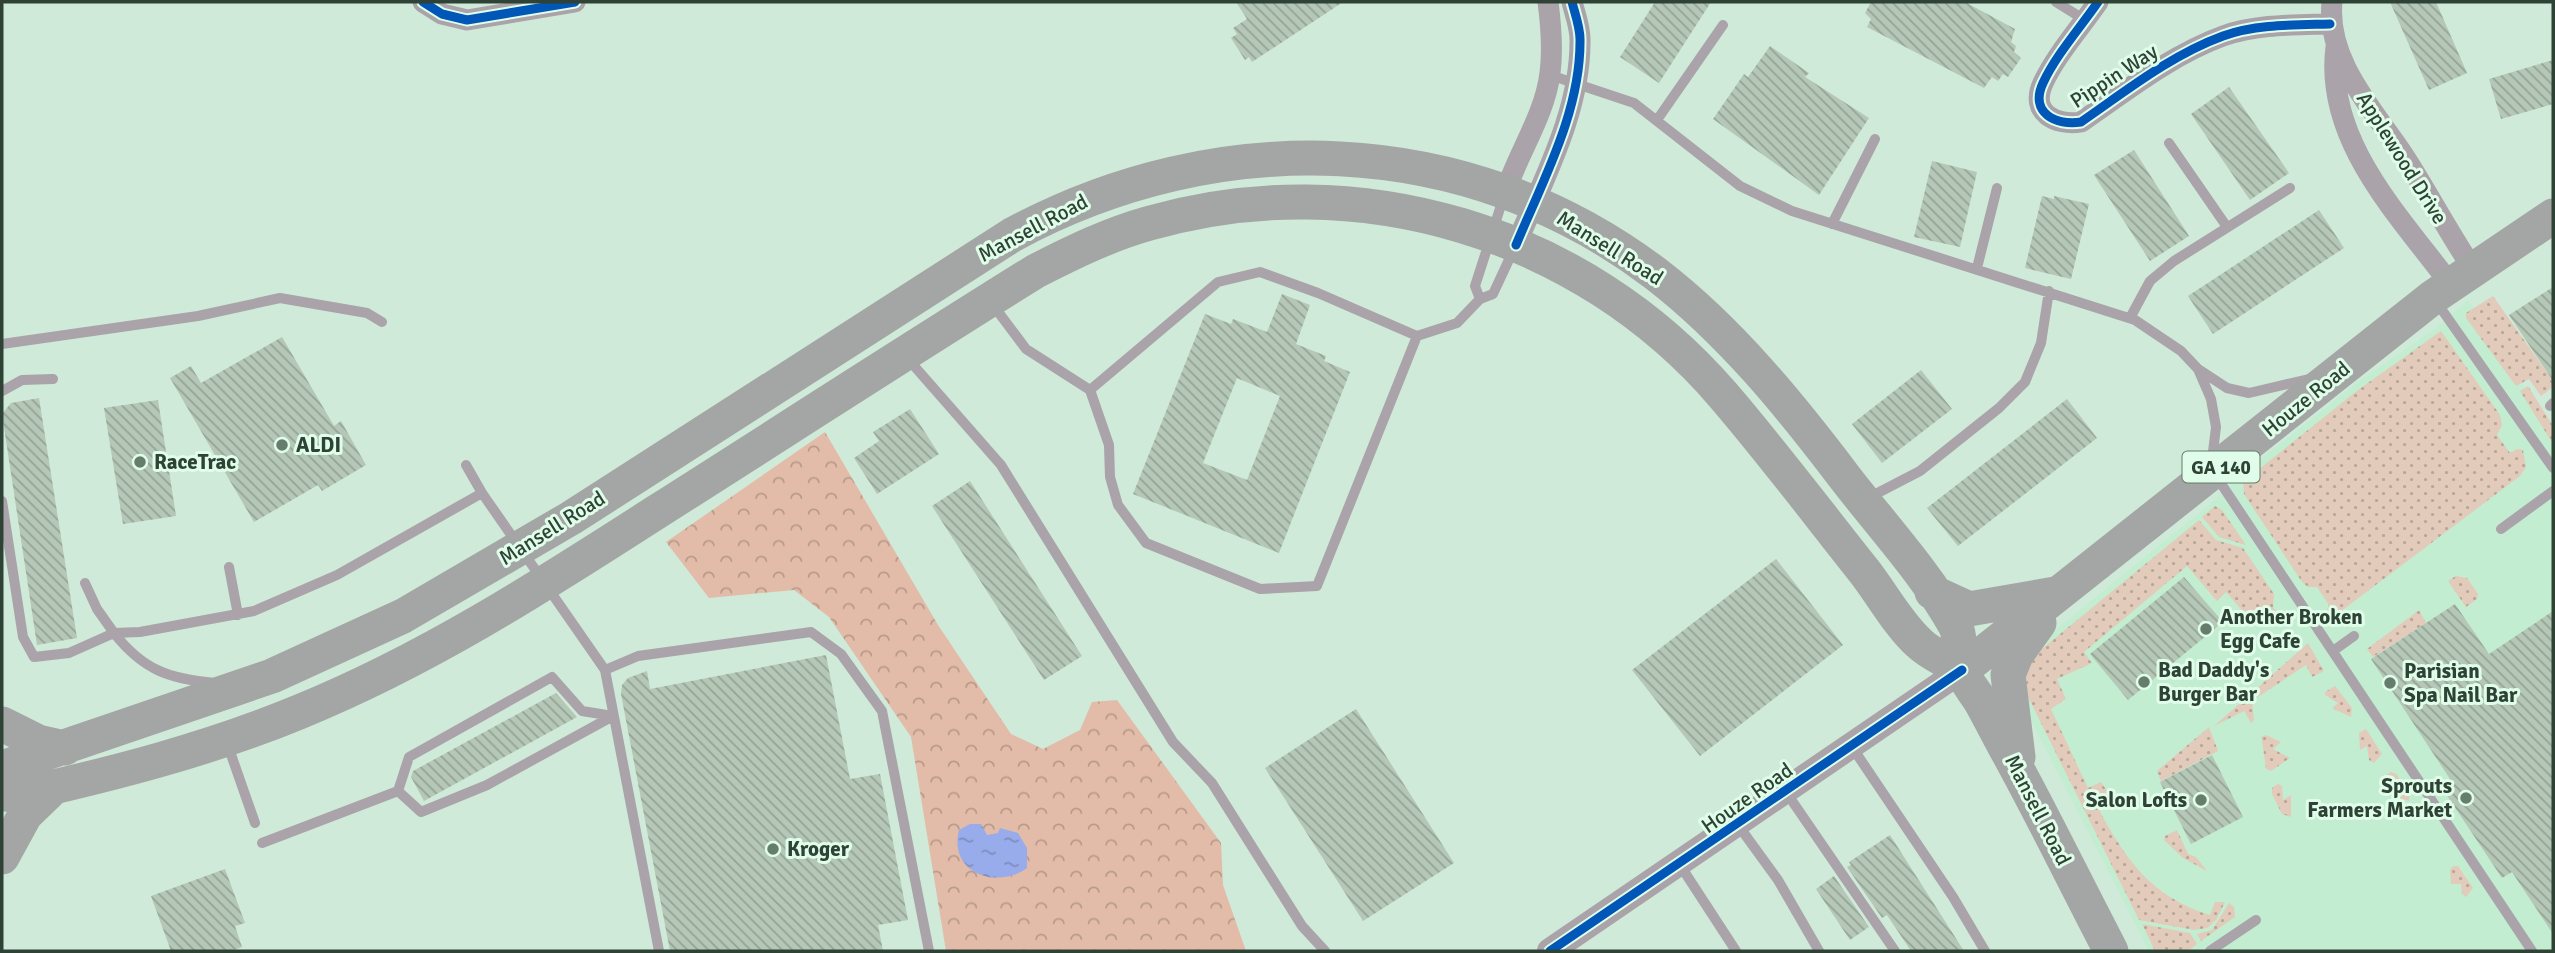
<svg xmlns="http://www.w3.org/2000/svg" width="2555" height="953" font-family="Signika,sans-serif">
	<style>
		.built { fill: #c2edd0 }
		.grass { fill: url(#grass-dots) }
		.forest { fill: url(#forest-crowns) }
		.water { fill: url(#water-ripples) }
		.building { fill: url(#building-back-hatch); fill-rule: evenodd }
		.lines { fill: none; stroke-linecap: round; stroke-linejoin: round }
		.service { stroke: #aaa3a9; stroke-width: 10 }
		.minor { stroke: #aaa3a9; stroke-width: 21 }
		.tertiary { stroke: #aaa3a9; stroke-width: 26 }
		.primary { stroke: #a4a6a6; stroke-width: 35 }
		.cycleway-casing { stroke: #e0fde9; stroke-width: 13 }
		.cycleway { stroke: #0057b8; stroke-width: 9 }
		.poi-dot { fill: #667d6e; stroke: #e0fde9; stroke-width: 2.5 }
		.labels { text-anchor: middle; stroke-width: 6; stroke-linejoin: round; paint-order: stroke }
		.shield { fill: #e0fde9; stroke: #637a6b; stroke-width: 2 }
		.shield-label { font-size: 19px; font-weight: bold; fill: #2e4235 }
		.street-label { font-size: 21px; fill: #2e4235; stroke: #e0fde9 }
		.poi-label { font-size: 21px; font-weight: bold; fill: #2e4235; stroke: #e0fde9; text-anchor: start }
	</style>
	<defs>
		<pattern id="grass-dots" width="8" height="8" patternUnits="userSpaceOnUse" patternTransform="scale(1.75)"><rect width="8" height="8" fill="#e2cbba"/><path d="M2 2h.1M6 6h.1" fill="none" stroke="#b8a698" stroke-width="1.8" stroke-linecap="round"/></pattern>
		<pattern id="forest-crowns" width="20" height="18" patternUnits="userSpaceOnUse" patternTransform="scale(1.75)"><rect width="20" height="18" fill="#e2bca8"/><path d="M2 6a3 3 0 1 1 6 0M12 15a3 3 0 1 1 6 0" fill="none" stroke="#b89a8a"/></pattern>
		<pattern id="water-ripples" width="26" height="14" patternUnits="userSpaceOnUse" patternTransform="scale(1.75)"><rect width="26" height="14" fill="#98abea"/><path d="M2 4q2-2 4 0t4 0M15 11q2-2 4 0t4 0" fill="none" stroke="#7c8dbe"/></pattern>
		<pattern id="building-back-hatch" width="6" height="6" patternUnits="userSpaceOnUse" patternTransform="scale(1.75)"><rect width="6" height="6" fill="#b5c7b6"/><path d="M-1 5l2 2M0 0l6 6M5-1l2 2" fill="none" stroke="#94a395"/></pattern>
	</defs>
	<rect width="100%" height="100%" fill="#cfead8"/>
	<path class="built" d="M2468,300l85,131v520h-404l-124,-242 8,-61 176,-143 42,-38 108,-86 75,-51z"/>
	<path class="grass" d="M2493,296l60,85v6l-12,9 -12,-17 -13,7 -50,-68v-5z
		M2441,331l59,84 2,10 -5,10 13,18 7,-4 6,1 3,17 -6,9 -180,136 9,13 -2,3 -9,-12 -9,6 -4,-7 4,-10 -12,-18h-9l-6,-5 -58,-88 -1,-12 115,-92z
		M2528,386l25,40v18l-33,-53z
		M2215,506l7,4 24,35 -27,-8 -17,-20z
		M2199,520l17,20 27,8 31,46 -1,13 4,6 -11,7 -12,-10 -7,6 -21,-24 -9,9 -30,-35 -103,86 8,11 -35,16 9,20 -15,10 37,79 13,-6 10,15 -14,9c28,53 54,91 113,109l5,-13h10l-9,18 -9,8 -13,2 -55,-10 -114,-229 1,-20 6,-14z
		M2456,576l11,2 11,16 -1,5 -11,8 -18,-26z
		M2419,610l7,13 -53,34 -6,-8z
		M2308,643l16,28 -12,6 -6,-12 -54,36 2,19 -3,3 -7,-12 -30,15 25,-22 9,-3 6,-10z
		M2335,686l17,22 -1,9 -19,-9 6,-5 -13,-8v-3z
		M2209,727l9,24 -57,30 -4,-10z
		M2366,729l16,25 -8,9 -5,-3 -2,-14 -7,4 -1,-17z
		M2266,735l15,7 -8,7 17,9 -19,13 -5,-2 -4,-29 -1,-3z
		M2391,772l5,2 14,19 -1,8 -20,-6 9,-6 -14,-8 -1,-4z
		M2278,784l4,2 1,14 8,-5v22l-9,-3 -10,-20v-6z
		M2177,830l11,24 8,3 11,14 -24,-13 -19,-18 1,-4z
		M2453,866h5l15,22 -7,9 -4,-3 -1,-10h-10l-1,-14z
		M2229,903l5,4 1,10 -34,24 -4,-7 15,-4z
		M2142,924l48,9 7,11 -9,7h-33z"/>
	<path class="forest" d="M825,432l113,193 73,109 32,15 37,-19 12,-28 25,-2 104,143 2,42 23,66h-300l-35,-214 -82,-120 -35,-27 -85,8 -43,-56z"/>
	<path class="water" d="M970,824h11l6,11 11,-2 2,-5 18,5 9,15v20c-30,22 -79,5 -68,-38z"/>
	<path class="building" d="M1236,2h107l-91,60 -3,-5 -4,3 -14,-22 6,-4 -4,-6 14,-9z
		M1655,2h56l-52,81 -39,-26z
		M1871,2h94l50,27 -4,13 5,4 -2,6 7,6 -13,19 -5,-3 -5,7 -6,-4 -8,11 -117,-61 4,-8 -6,-6z
		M2390,2h46l31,71 -38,17z
		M1770,46l39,27 -4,4 64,41 -50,77 -106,-76 31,-45 4,3z
		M2553,60v44l-52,15 -12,-40z
		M2229,87l60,86 -39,27 -59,-86z
		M2134,150l55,86 -39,25 -56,-86z
		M1932,161l45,11 -17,75 -46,-10z
		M2042,196l12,3v-3l35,8 -18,75 -46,-11z
		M2319,210l25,38 -131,86 -25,-38z
		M2553,287v94l-44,-66z
		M1282,294l28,11 -14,39 30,12 -2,5 26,11 -71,181 -146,-59 72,-180 26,10 2,-5 34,13zM1237,378l43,18 -33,84 -44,-17z
		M282,337l52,89 7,-5 25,44 -44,26 -4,-6 -64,37 -84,-144 21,-12 10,17z
		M1921,370l31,39 -70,54 -30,-39z
		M39,398l38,240 -40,7 -35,-231 9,-11z
		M2067,399l30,39 -139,108 -31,-38z
		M158,400l18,116 -53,8 -19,-116z
		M910,409l29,45 -62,40 -23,-36 25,-17 -6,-9z
		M970,481l112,175 -38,24 -112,-174z
		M1776,559l67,86 -143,111 -68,-86z
		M2184,577l39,45 -95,78 -38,-46z
		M2455,604l34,50 64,-43v323l-41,-62 -10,6 -62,-93 10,-6 -79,-120z
		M826,655l24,124 30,-5 28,146 -30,5 5,26h-213l-49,-257 1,-9 6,-7 19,-7 3,18z
		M556,693l21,24 -153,84 -13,-24 2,-6z
		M1356,709l98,154 -91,58 -98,-153z
		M2212,755l31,62 -52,27 -31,-62z
		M1890,835l74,116h-53l-24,-36 -5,3 -35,-51 4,-2 -2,-3z
		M225,869l20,54 -10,3 7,21 -11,4h-60l-20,-55z
		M1834,876l35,51 -19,13 -34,-51z"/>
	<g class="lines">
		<path class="service" d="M2056,2l29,18
			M1550,75l84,28 106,83 52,25 343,109 46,31 17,18 29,19 22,5 60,-14
			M1657,120l66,-95
			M2169,143l58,84
			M1832,224l43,-85
			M1977,268l20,-80
			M1480,299l-5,-13 29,-90
			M2435,300l118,168
			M993,305l33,44 64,41 19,55 1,32 8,28 28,38 114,46 57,-3 100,-250 40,-13 23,-24 13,-5 20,-43
			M2130,318l20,-37 24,-20 116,-73
			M2,344l196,-28 82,-18 87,15 15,9
			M908,359l93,106 172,277 39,41 90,143 23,25
			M2198,369l13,30 5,28 -4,33
			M1090,390l128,-108 42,-10 58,21 99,43
			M2,391l20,-11 31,-1
			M2550,406l3,-3
			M466,465l16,28
			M2216,476l316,475
			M1868,498l52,-27 79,-63 26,-26 16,-39 8,-52
			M2,501l21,136 11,20 35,-4 45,-20c29,37 55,46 101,50
			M2501,529l52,-38
			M229,567l9,48
			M85,583l12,26 17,24 26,-1 114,-21 83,-36 145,-82 123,177 54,281
			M2333,651l21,-15
			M605,670l33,-14 173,-24 30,22 41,57 47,240
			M227,743l28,80
			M1852,747l101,150 32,54
			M1786,792l109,159
			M1738,825l40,55 41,71
			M262,843l136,-52 23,21 66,-27 126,-69 -31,-5 -30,-34 -143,80 -11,34
			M1680,865l56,86
			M2210,951l46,-31"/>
		<path class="minor" d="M423,2l19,12 25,6 108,-18
			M2098,2c-18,26 -42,53 -55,81 -14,30 13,43 38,39 45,-31 90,-67 142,-86 33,-12 72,-11 107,-12
			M2332,2c-6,60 43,109 74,157 23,36 43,74 67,110
			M2336,47c-12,93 63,168 115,238
			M1505,193c13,-40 40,-78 45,-120 3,-23 1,-48 -2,-71
			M1516,245c27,-65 65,-134 64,-206 0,-12 -5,-25 -8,-37"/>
		<path class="tertiary" d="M1550,951l412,-281"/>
		<path class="primary" d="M1932,592l37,17 86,-15
			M1962,670l471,-373 120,-81
			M2,724l36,18 27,6
			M2018,757l-10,-82 8,-20 23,-32
			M2,768l270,-92 131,-60 168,-98 441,-283c205,-111 455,-105 644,39 74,57 134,131 190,205 34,44 83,98 109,146 7,13 2,31 7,45 3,11 13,22 19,32 10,18 19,36 29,54 35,64 67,130 101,195
			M2,793l13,3c97,-22 192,-46 284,-84 128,-52 244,-127 359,-201 126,-80 251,-161 378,-240 37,-19 74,-37 114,-48 207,-59 432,8 573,172 49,57 94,117 141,176 18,23 34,53 55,72 11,11 29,18 43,27
			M2,857l23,-42 29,-28"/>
		<g class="cycleway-casing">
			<path id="cycleway" d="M423,2l19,12 25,6 108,-18
				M2098,2c-18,26 -42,53 -55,81 -14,30 13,43 38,39 45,-31 90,-67 142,-86 33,-12 72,-11 107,-12
				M1516,245c27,-65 65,-134 64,-206 0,-12 -5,-25 -8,-37
				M1550,951l412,-281"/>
		</g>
		<use href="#cycleway" class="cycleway"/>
	</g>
	<g class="poi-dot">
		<circle cx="282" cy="445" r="7"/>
		<circle cx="140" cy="462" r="7"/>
		<circle cx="2206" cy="629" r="7"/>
		<circle cx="2144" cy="682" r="7"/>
		<circle cx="2390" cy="683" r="7"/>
		<circle cx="2466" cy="798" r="7"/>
		<circle cx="2201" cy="800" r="7"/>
		<circle cx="773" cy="849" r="7"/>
	</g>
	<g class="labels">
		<rect class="shield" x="2182.5" y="451.5" width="77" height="31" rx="5"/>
		<g class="shield-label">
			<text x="2221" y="474">GA 140</text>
		</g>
		<g class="street-label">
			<text transform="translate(2114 76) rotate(-33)" y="7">Pippin Way</text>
			<text transform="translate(2402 158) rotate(58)" y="7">Applewood Drive</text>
			<text transform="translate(1033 228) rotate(-28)" y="7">Mansell Road</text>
			<text transform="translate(1610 248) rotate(32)" y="7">Mansell Road</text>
			<text transform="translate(2306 399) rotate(-39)" y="7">Houze Road</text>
			<text transform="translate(552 528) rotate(-32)" y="7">Mansell Road</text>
			<text transform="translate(1747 798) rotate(-35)" y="7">Houze Road</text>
			<text transform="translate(2038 810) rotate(63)" y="7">Mansell Road</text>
		</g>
		<g class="poi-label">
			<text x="296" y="452">ALDI</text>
			<text x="154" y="469">RaceTrac</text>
			<text x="2220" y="624">Another Broken<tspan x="2220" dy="24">Egg Cafe</tspan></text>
			<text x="2158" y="677">Bad Daddy's<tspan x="2158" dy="24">Burger Bar</tspan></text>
			<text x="2404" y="678">Parisian<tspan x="2404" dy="24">Spa Nail Bar</tspan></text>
			<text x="2452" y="793" text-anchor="end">Sprouts<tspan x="2452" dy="24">Farmers Market</tspan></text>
			<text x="2187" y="807" text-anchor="end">Salon Lofts</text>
			<text x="787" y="856">Kroger</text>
		</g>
	</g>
	<rect width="2555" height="953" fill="none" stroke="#2e4235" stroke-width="7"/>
</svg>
